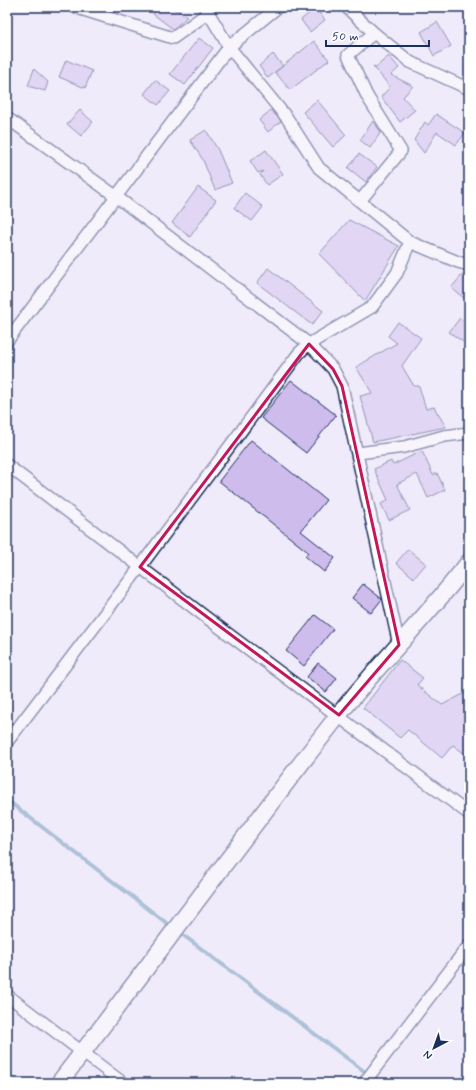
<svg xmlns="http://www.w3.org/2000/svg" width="476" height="1090" font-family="Mynerve,sans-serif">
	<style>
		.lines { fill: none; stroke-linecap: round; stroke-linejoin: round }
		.stream { stroke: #5a8eaf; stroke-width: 4 }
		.building { fill: #cebced; stroke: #1b2f5e }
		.street-casing { stroke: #1b2f5e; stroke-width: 14 }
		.secondary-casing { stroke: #1b2f5e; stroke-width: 19 }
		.street { stroke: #fff; stroke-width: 11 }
		.secondary { stroke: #fff; stroke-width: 16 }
		.marked { fill: none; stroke: #c2185b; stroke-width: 3; stroke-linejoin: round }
	</style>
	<rect width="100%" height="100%" fill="#f0ebfa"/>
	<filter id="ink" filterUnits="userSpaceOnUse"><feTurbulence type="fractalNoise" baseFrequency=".025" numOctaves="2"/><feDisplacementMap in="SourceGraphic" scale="8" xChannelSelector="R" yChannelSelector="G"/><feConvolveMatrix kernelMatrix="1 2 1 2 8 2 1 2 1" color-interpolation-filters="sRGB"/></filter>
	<g filter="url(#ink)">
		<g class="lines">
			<path class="stream" d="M7,800l166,128
				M179,932l201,151"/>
		</g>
		<path class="building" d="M159,7h14l14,10 -14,12 -20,-15z
			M315,8l10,12 -15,12 -9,-12z
			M437,22l14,24 -17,10 -13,-24z
			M199,38l14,10 -28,37 -15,-11z
			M314,41l15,19 -39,30 -15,-18z
			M273,54l10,12 -15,12 -9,-12z
			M389,56l10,12 -8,7 22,11 -10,11 12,13 -15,12 -19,-25 9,-10 -17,-21 3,1z
			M66,60l26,11 -7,17 -26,-11z
			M34,69l14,13 -3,9 -17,-5z
			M155,80l15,11 -12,14 -14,-11z
			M317,100l29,35 -13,12 -30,-35z
			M80,110l13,12 -12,14 -14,-12z
			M271,110l10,11 -13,11 -9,-12z
			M436,114l29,19 -9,12 -19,-13 -13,21 -10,-13 11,-18 3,3z
			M373,121l8,11 -11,16 -10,-8z
			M206,130l12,20 14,33 -17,7 -12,-30 -13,-20z
			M266,150l17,24 -16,11 -7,-10 3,-4 -5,2 -8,-12z
			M359,154l18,13 -11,15 -18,-14z
			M198,187l18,13 -26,37 -18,-14z
			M245,193l18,14 -11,14 -18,-13z
			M349,220l50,26 -34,55 -46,-47z
			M268,268l55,43 -11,14 -55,-42z
			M462,275l7,5v12l-5,6 -13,-10z
			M460,318l9,7v21l-20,-14z
			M398,322l23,16 -19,28 12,20h5l7,23 8,-2 12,20 -73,15 -13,-46 12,-3 -16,-26 41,-24 -9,-7z
			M291,380l45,35 -30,38 -45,-35z
			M251,440l75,60 -25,31 34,27 -11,14 -19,-16 3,-4 -89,-71z
			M422,451l11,24 4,-2 8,17 -17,8 -11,-24 -20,10 13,26 -21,10 -8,-16 7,-4 -14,-31 17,-8 2,4z
			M408,549l18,15 -12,14 -18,-15z
			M363,584l19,15 -11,14 -19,-15z
			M315,615l18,14 -29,37 -18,-15z
			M400,660l23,18 -6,7 25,20 27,-14v66l-16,-12 -11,13 -34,-28 -8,8 -37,-30z
			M318,663l19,15 -11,14 -19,-15z"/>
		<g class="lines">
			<g class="street-casing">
				<path id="street" d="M74,7l99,31 35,-25
					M205,7l24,40 58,71 32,50 91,74 48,20 11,3
					M346,7l28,26 36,29 59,27
					M7,118l110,79 192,147 24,25 9,17 57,259
					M360,201l41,-50 -34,-55 -19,-41 26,-22
					M7,341l222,-294 49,-40
					M358,453l46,-6 40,-11 25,-3
					M7,465l200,153 262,196
					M7,742l133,-175 159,-214 10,-9 63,-37 25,-34 13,-31
					M7,995l116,88
					M364,1083l105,-138"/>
			</g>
			<g class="secondary-casing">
				<path id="secondary" d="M59,1083c94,-122 184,-246 278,-366 42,-54 91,-101 132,-155"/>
			</g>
			<use href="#street" class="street"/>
			<use href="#secondary" class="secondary"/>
		</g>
	</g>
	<path d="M0 0H476V1090H0ZM309,344l24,25 9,17 57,259 -60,70 -199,-148z" fill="#f0ebfa" fill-opacity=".55" fill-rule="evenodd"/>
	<path class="marked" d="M309,344l24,25 9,17 57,259 -60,70 -199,-148z"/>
	<rect width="476" height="1090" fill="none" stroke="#fff" stroke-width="24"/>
	<rect x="12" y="12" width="452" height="1066" fill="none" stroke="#1b2f5e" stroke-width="1.5" filter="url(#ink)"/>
	<g transform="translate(434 1048) rotate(221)" stroke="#ffffff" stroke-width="3" paint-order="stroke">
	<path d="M0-3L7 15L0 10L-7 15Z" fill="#1b2f5e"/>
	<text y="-6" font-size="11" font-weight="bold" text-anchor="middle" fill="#1b2f5e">N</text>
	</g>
	<path d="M326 40v6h103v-6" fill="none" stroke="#1b2f5e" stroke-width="2"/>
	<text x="332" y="40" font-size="12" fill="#1b2f5e" stroke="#ffffff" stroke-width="3" paint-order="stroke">50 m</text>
</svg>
